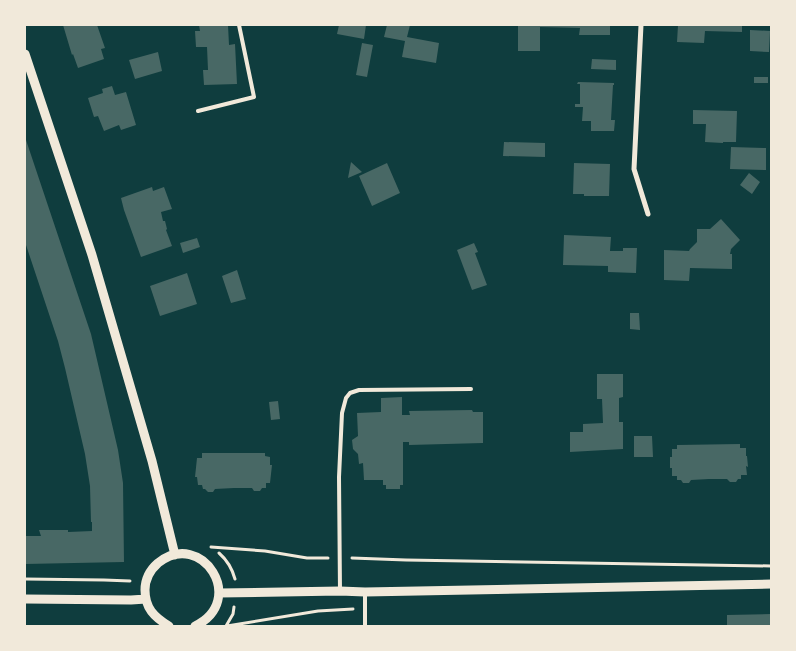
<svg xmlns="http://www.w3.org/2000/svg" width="796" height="651" font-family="Inter,sans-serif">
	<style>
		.building { fill: #486865 }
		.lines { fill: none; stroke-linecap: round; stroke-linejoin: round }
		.path { stroke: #f1e9da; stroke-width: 3 }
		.service { stroke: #f1e9da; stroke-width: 4 }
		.minor { stroke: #f1e9da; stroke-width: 5 }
		.tertiary { stroke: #f1e9da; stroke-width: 9 }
	</style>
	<rect width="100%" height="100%" fill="#0f3d3e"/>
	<path class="building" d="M63,25h34l8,23 -4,1 3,10 -26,9 -5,-14 -1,1z
		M199,25h29l1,20 6,-1 2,40 -33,1 -1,-15h5l-1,-23h-11l-1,-16h5z
		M339,25h27l-2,14 -27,-5z
		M387,25h23l-3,12 32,6 -3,20 -34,-6 3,-16 -21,-4z
		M518,25h92v10h-31l1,-7 -40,-1v24h-22z
		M678,25h64v7l-37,-1 -1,12 -27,-1z
		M750,30l20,1 -1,21 -19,-1z
		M362,43l11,2 -6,32 -11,-2z
		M158,52l4,19 -27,8 -6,-19z
		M592,59l24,1v10l-25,-1z
		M754,77h14v6h-14z
		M578,82l36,1v2h-1l-2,35h4l-1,11h-23v-10h-9l1,-14h-8v-3h5v-20h-3z
		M112,86l3,9 11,-3 10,33 -15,5 -2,-5 -15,6 -6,-15 -4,1 -6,-19 15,-5 -1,-4z
		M693,110l44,1 -1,31h-13v1l-18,-1 1,-18h-13z
		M25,137l66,197 27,116 5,33 1,79 -99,2v-28h16l-2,-6h29v2l24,-1v-9h-1l-1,-36 -5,-32 -20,-86 -7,-27 -33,-99z
		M504,142l41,1v14l-42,-1z
		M731,147l35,1v22l-36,-1z
		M351,162l11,10 -14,6z
		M387,163l13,30 -28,13 -13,-30z
		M574,163l36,1 -1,32h-25v-2h-11z
		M749,173l11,9 -8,12 -12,-9z
		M152,187l1,4 11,-4 8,22 -11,3 2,9h2l2,8 -1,1 6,16 -31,11 -17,-47 -3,-12z
		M721,219l19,21 -9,9 -1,5h2v15l-42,-1 -1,13 -25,-1v-30l25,1 1,-2 7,-7v-13h13z
		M564,235l47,2 -1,14h13v-3h14l-1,25 -28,-1v-6l-45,-1z
		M197,238l3,9 -17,6 -3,-10z
		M474,243l4,9 -3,1 12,32 -15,5 -15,-40z
		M237,270l9,29 -15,4 -9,-27z
		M187,273l10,31 -37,12 -10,-30z
		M630,313h9l1,17 -10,-1z
		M597,374h26v23l-4,1v24h4v27l-53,3v-20h13v-8l20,-1 -1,-24h-5z
		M402,397v18h8l-1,-4 63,-1 1,2h10v31l-74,2v-3h-6v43h-3v4h-14v-4h-3v-5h-19l-1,-17 -4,1 -1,-10 -5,-5 -1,-9 6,-4 -1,-23 24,-1v-14z
		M278,401l2,18 -9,1 -2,-18z
		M634,436h18l1,21h-19z
		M740,444v4h6v8h1l1,11 -2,-1 1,9h-6v4h-3l-2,3h-6l-3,-3h-18l-18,1 -2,3h-6l-2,-3h-4v-4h-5v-8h-2v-11h2v-8h5v-4z
		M202,453h63v3l5,1v8h2l-2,18h-4v5h-4l-2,3h-6l-2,-3h-18l-19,1 -2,3h-5l-3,-3h-2l-1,-4h-4l-1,-8h-2l2,-19h5z
		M771,614v12h-44v-11z"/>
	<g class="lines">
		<path class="path" d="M211,547l54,4 42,7h21
			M219,553c8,7 13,15 16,26
			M352,558l54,2 365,6
			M25,579l79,1 26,1
			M226,626l7,-12 1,-7
			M227,626l91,-15 35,-2"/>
		<path class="service" d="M198,111l56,-14 -15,-72
			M340,591l-1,-114 3,-64 4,-15 4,-5 9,-3 112,-1
			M365,626v-33"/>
		<path class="minor" d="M641,25l-7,144 14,45"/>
		<path class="tertiary" d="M25,54l67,201 60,206 23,94
			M219,593l121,-2 25,1 406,-8
			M25,599l106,1 15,-1
			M169,626c-15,-9 -24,-18 -24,-36 0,-10 5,-20 13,-27 44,-35 90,38 37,63"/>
	</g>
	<rect width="796" height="651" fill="none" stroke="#f1e9da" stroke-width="52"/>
</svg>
